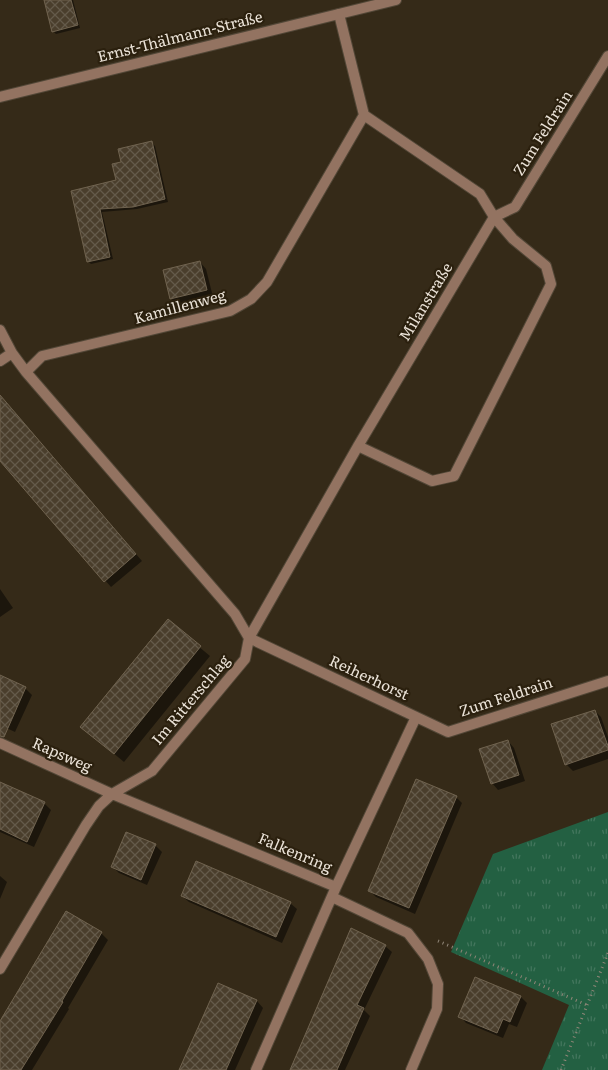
<svg xmlns="http://www.w3.org/2000/svg" width="608" height="1070" font-family="Literata,serif">
	<style>
		.grass { fill: url(#grass-tufts) }
		.shadow { fill: #0007 }
		.building { fill: url(#building-cross-hatch); stroke: #70634f }
		.lines { fill: none; stroke-linecap: round; stroke-linejoin: round }
		.minor-casing { stroke: #524737; stroke-width: 12 }
		.tertiary-casing { stroke: #524737; stroke-width: 12 }
		.path { stroke: #908678; stroke-width: 3; stroke-dasharray: 1 4; stroke-linecap: butt }
		.minor { stroke: #937361; stroke-width: 10 }
		.tertiary { stroke: #937361; stroke-width: 10 }
		.labels { text-anchor: middle; stroke-width: 4.5; stroke-linejoin: round; paint-order: stroke }
		.street-label { font-size: 15px; fill: #eae2d7; stroke: #2b200e }
	</style>
	<defs>
		<pattern id="grass-tufts" width="24" height="20" patternUnits="userSpaceOnUse" patternTransform="scale(1.25)"><rect width="24" height="20" fill="#236042"/><path d="M3 7l-1-3M5 7V3M7 7l1-3M15 17l-1-3M17 17v-4M19 17l1-3" fill="none" stroke="#43765d"/></pattern>
		<pattern id="building-cross-hatch" width="8" height="8" patternUnits="userSpaceOnUse" patternTransform="scale(1.25)"><rect width="8" height="8" fill="#4a3e2c"/><path d="M0 0l8 8M0 8l8-8" fill="none" stroke="#645a4a"/></pattern>
	</defs>
	<rect width="100%" height="100%" fill="#352a18"/>
	<path class="grass" d="M608,812v258h-66l27,-65 -118,-53 42,-98z"/>
	<path class="shadow" d="M45,0h28l7,28 -24,6 -3,-3z
		M152,143l3,3 13,56 -31,7 -35,3 11,47 -22,5 -3,-3 -15,-69 45,-11z
		M200,262l6,7 7,28 -36,8 -6,-7z
		M0,402l9,4 133,155 -31,26 -111,-128z
		M0,589l13,19 -13,9z
		M168,621l42,35 -86,106 -42,-35z
		M0,677l25,11 7,7 -17,37 -15,-7z
		M595,711l6,6 7,20v22l-35,12 -7,-7z
		M508,741l6,7 11,33 -27,9 -6,-7z
		M0,784l44,19 7,7 -17,37 -34,-15z
		M456,797l6,6 -47,111 -39,-17 -7,-7z
		M155,845l7,7 -15,33 -28,-12 -6,-6z
		M0,876l7,6 -7,17z
		M182,896l108,7 7,6 -15,34 -93,-41z
		M67,912l34,21 7,7 -40,68 1,1 -37,61h-32v-47z
		M385,946l7,6 -28,58 6,6 -25,54h-54z
		M476,978l45,19 6,6 -10,24 -8,-3 -6,14 -37,-15 -6,-7z
		M218,984l39,17 6,7 -28,62h-54z"/>
	<path class="building" d="M44,0h27l7,25 -26,7z
		M152,141l13,58 -32,8 -33,2 10,48 -23,5 -16,-71 45,-11 -4,-16 9,-2 -3,-13z
		M200,261l7,29 -37,9 -7,-29z
		M0,395l136,159 -32,28 -104,-121z
		M168,619l33,27 -87,108 -34,-27z
		M0,675l26,12 -22,50 -4,-1z
		M595,710l13,36v4l-43,15 -14,-41z
		M508,740l11,35 -28,9 -12,-35z
		M416,779l41,17 -48,112 -41,-17z
		M0,782l45,20 -18,40 -27,-13z
		M126,832l30,12 -15,36 -30,-13z
		M196,861l95,41 -15,35 -95,-41z
		M66,911l36,21 -40,69 1,1 -42,68h-21v-49z
		M351,928l35,17 -29,60 7,3 -27,62h-47z
		M475,977l46,19 -11,26 -7,-3 -6,14 -39,-16z
		M218,983l39,17 -31,70h-47z"/>
	<g class="lines">
		<g class="minor-casing">
			<path id="minor" d="M339,14l25,101 116,79 14,23 -136,229 -109,192 199,94 160,-51
				M0,330l12,23 14,19 209,242 14,24 -4,21 -93,112 -40,23 -13,12 -13,19 -86,144
				M0,361l12,-8
				M26,372l16,-16 188,-45 21,-12 16,-17 97,-167
				M358,446l74,35 22,-5 97,-192 -5,-18 -33,-27 -19,-22 21,-10 93,-151
				M0,743l112,51 224,93 -80,183
				M336,887l80,-170
				M332,897l76,36 20,26 10,25 -1,25 -26,61"/>
		</g>
		<g class="tertiary-casing">
			<path id="tertiary" d="M0,97l396,-97"/>
		</g>
		<path class="path" d="M438,941l149,64
			M561,1070l47,-117"/>
		<use href="#minor" class="minor"/>
		<use href="#tertiary" class="tertiary"/>
	</g>
	<g class="labels">
		<g class="street-label">
			<text transform="translate(180 37) rotate(-14)" y="5">Ernst-Thälmann-Straße</text>
			<text transform="translate(543 133) rotate(-58)" y="5">Zum Feldrain</text>
			<text transform="translate(426 302) rotate(-59)" y="5">Milanstraße</text>
			<text transform="translate(180 307) rotate(-15)" y="5">Kamillenweg</text>
			<text transform="translate(369 678) rotate(25)" y="5">Reiherhorst</text>
			<text transform="translate(506 697) rotate(-18)" y="5">Zum Feldrain</text>
			<text transform="translate(191 700) rotate(-50)" y="5">Im Ritterschlag</text>
			<text transform="translate(62 755) rotate(24)" y="5">Rapsweg</text>
			<text transform="translate(295 853) rotate(23)" y="5">Falkenring</text>
		</g>
	</g>
</svg>
